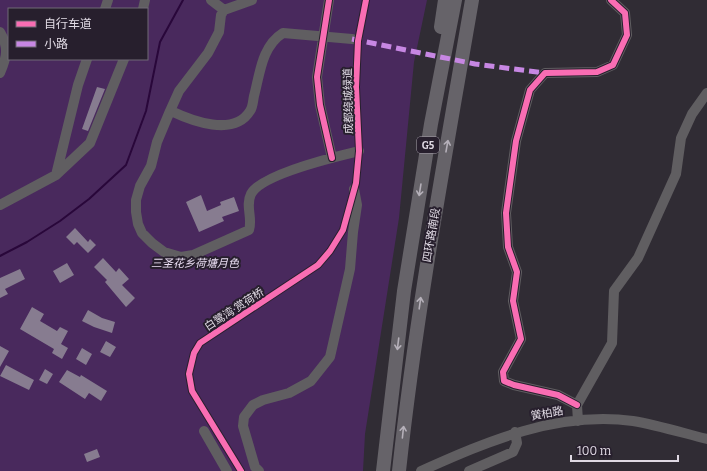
<svg xmlns="http://www.w3.org/2000/svg" width="707" height="471" font-family="Bitter,'Noto Sans SC',serif">
	<style>
		.green { fill: #49295d; fill-rule: evenodd }
		.lines { fill: none; stroke-linecap: round; stroke-linejoin: round }
		.stream { stroke: #29073a; stroke-width: 2 }
		.building { fill: #877c90 }
		.minor-tunnel { stroke: #4a464e; stroke-width: 10; stroke-dasharray: 10 5; stroke-linecap: butt }
		.minor { stroke: #605e61; stroke-width: 10 }
		.highway { stroke: #666369; stroke-width: 14 }
		.quiet { stroke: #c787e3; stroke-width: 5; stroke-dasharray: 10 5; stroke-linecap: butt }
		.cycleway-casing { stroke: #271f2d; stroke-width: 8 }
		.cycleway { stroke: #f96db3; stroke-width: 6 }
		.oneway { stroke: #b5b0b9 }
		.labels { text-anchor: middle; stroke-width: 4; stroke-linejoin: round; paint-order: stroke }
		.shield { fill: #271f2d; stroke: #a8a2ad; stroke-width: 1 }
		.shield-label { font-size: 10px; font-weight: bold; fill: #e0dae4 }
		.street-label { font-size: 11px; fill: #e0dae4; stroke: #271f2d }
		.park-label { font-size: 11px; font-style: italic; fill: #ebdff4; stroke: #271f2d }
	</style>
	<rect width="100%" height="100%" fill="#302c34"/>
	<path class="green" d="M0,0h427l-13,62 -15,156 -34,216 -2,37h-363zM9,9h138v50h-138z"/>
	<g class="lines">
		<path class="stream" d="M0,256l27,-14 33,-21 29,-22 37,-34 20,-54 14,-69 23,-42"/>
	</g>
	<path class="building" d="M97,87l8,2 -17,42 -6,-2z
		M201,195l6,16 14,-6 -1,-3 14,-5 5,14 -17,6 2,4 -25,11 -13,-30z
		M75,228l13,14 2,-3 6,6 -8,8 -11,-11 -3,3 -8,-8z
		M103,258l13,14 3,-4 10,11 -7,6 13,13 -9,9 -21,-25 2,-2 -13,-13z
		M67,263l7,12 -14,8 -7,-12z
		M20,269l5,10 -20,10 3,5 -8,4v-20z
		M32,307l12,7 -4,7 17,10 3,-4 8,4 -7,13 7,4 -6,11 -10,-6 2,-4 -34,-20z
		M88,310l14,8 13,4 -3,11 -18,-6 -12,-6z
		M106,341l10,6 -6,10 -10,-5z
		M0,346l9,5 -9,16z
		M82,348l10,6 -6,11 -10,-6z
		M6,365l28,15 -5,10 -29,-14z
		M45,369l8,5 -6,10 -8,-4z
		M67,370l13,7 1,-2 26,16 -6,10 -12,-8 -4,6 -26,-17z
		M97,449l3,8 -13,5 -3,-8z"/>
	<g class="lines">
		<path class="minor-tunnel" d="M352,39l11,2"/>
		<path class="minor" d="M211,0l13,10 28,-10
			M329,0l-12,77 3,28 12,53
			M105,9l3,-9
			M143,9l2,-9
			M224,10l-3,5 -2,17 -11,21 -29,38 -9,20 -13,31 -6,24 -11,20 -4,14v12l2,12 4,9 10,10 12,9 17,5 12,-2 56,-25c4,-12 -4,-24 2,-36 10,-20 87,-38 108,-43
			M0,32c9,15 7,25 0,41
			M171,111c21,10 63,26 79,0 3,-4 3,-11 4,-15 6,-23 8,-50 29,-63l69,6
			M56,175l22,-90 9,-26
			M0,205l56,-30 34,-32 34,-84
			M577,405l-19,-10 -44,-10 -10,-4 -1,-9 18,-33 -8,-38 4,-29 -9,-25 -2,-34 10,-72 14,-51 15,-17 52,-1 16,-7 14,-30 -2,-22 -14,-13
			M578,421l-1,-16 35,-62 2,-52 24,-33 38,-84 5,-36 11,-24 15,-21
			M204,431l23,40
			M259,471l-4,-4 -12,-41 1,-9 9,-12 10,-5 26,-7 22,-12 19,-24 20,-88 3,-37 4,-27 -3,-16
			M421,471c67,-30 136,-60 212,-50 24,4 50,12 74,18
			M469,471l44,-19 4,-9 -2,-11"/>
		<path class="highway" d="M441,27l4,-27
			M383,471l21,-180 27,-167 24,-124
			M399,471c17,-158 46,-314 73,-471"/>
		<path class="quiet" d="M352,39l123,25 70,9"/>
		<g class="cycleway-casing">
			<path id="cycleway" d="M329,0l-12,77 3,28 12,53
				M577,405l-19,-10 -44,-10 -10,-4 -1,-9 18,-33 -8,-38 4,-29 -9,-25 -2,-34 10,-72 14,-51 15,-17 52,-1 16,-7 14,-30 -2,-22 -14,-13
				M241,471l-49,-80 -3,-17 5,-21 6,-10 118,-78 12,-14 13,-21 13,-47 3,-32 -3,-64 2,-46 8,-41"/>
		</g>
		<use href="#cycleway" class="cycleway"/>
	</g>
	<defs><path id="oneway-shaft" d="M-6 0H5M1.5-3L5.5 0L1.5 3" fill="none" stroke-width="1.6" stroke-linecap="round" stroke-linejoin="round"/></defs>
	<g class="oneway">
		<use href="#oneway-shaft" transform="translate(447 146) rotate(-80)"/>
		<use href="#oneway-shaft" transform="translate(420 190) rotate(99)"/>
		<use href="#oneway-shaft" transform="translate(420 303) rotate(-82)"/>
		<use href="#oneway-shaft" transform="translate(398 344) rotate(97)"/>
		<use href="#oneway-shaft" transform="translate(403 432) rotate(-84)"/>
	</g>
	<g class="labels">
		<rect class="shield" x="417" y="137" width="22" height="16" rx="3"/>
		<g class="shield-label">
			<text x="428" y="149">G5</text>
		</g>
		<g class="street-label">
			<text transform="translate(348 101) rotate(-91)" y="4">成都绕城绿道</text>
			<text transform="translate(431 235) rotate(-80)" y="4">四环路南段</text>
			<text transform="translate(234 309) rotate(-33)" y="4">白鹭湾·赏荷桥</text>
			<text transform="translate(547 413) rotate(-10)" y="4">黉柏路</text>
		</g>
		<g class="park-label">
			<text x="195" y="267">三圣花乡荷塘月色</text>
		</g>
	</g>
	<rect x="8" y="8" width="140" height="52" fill="#271f2d" stroke="#716a76"/>
	<rect x="16" y="21" width="20" height="6" fill="#f96db3" stroke="#716a76"/>
	<text x="44" y="28" font-size="12" fill="#e0dae4">自行车道</text>
	<rect x="16" y="41" width="20" height="6" fill="#c787e3" stroke="#716a76"/>
	<text x="44" y="48" font-size="12" fill="#e0dae4">小路</text>
	<path d="M571 455v6h107v-6" fill="none" stroke="#e0dae4" stroke-width="2"/>
	<text x="577" y="455" font-size="12" fill="#e0dae4" stroke="#271f2d" stroke-width="3" paint-order="stroke">100 m</text>
</svg>
